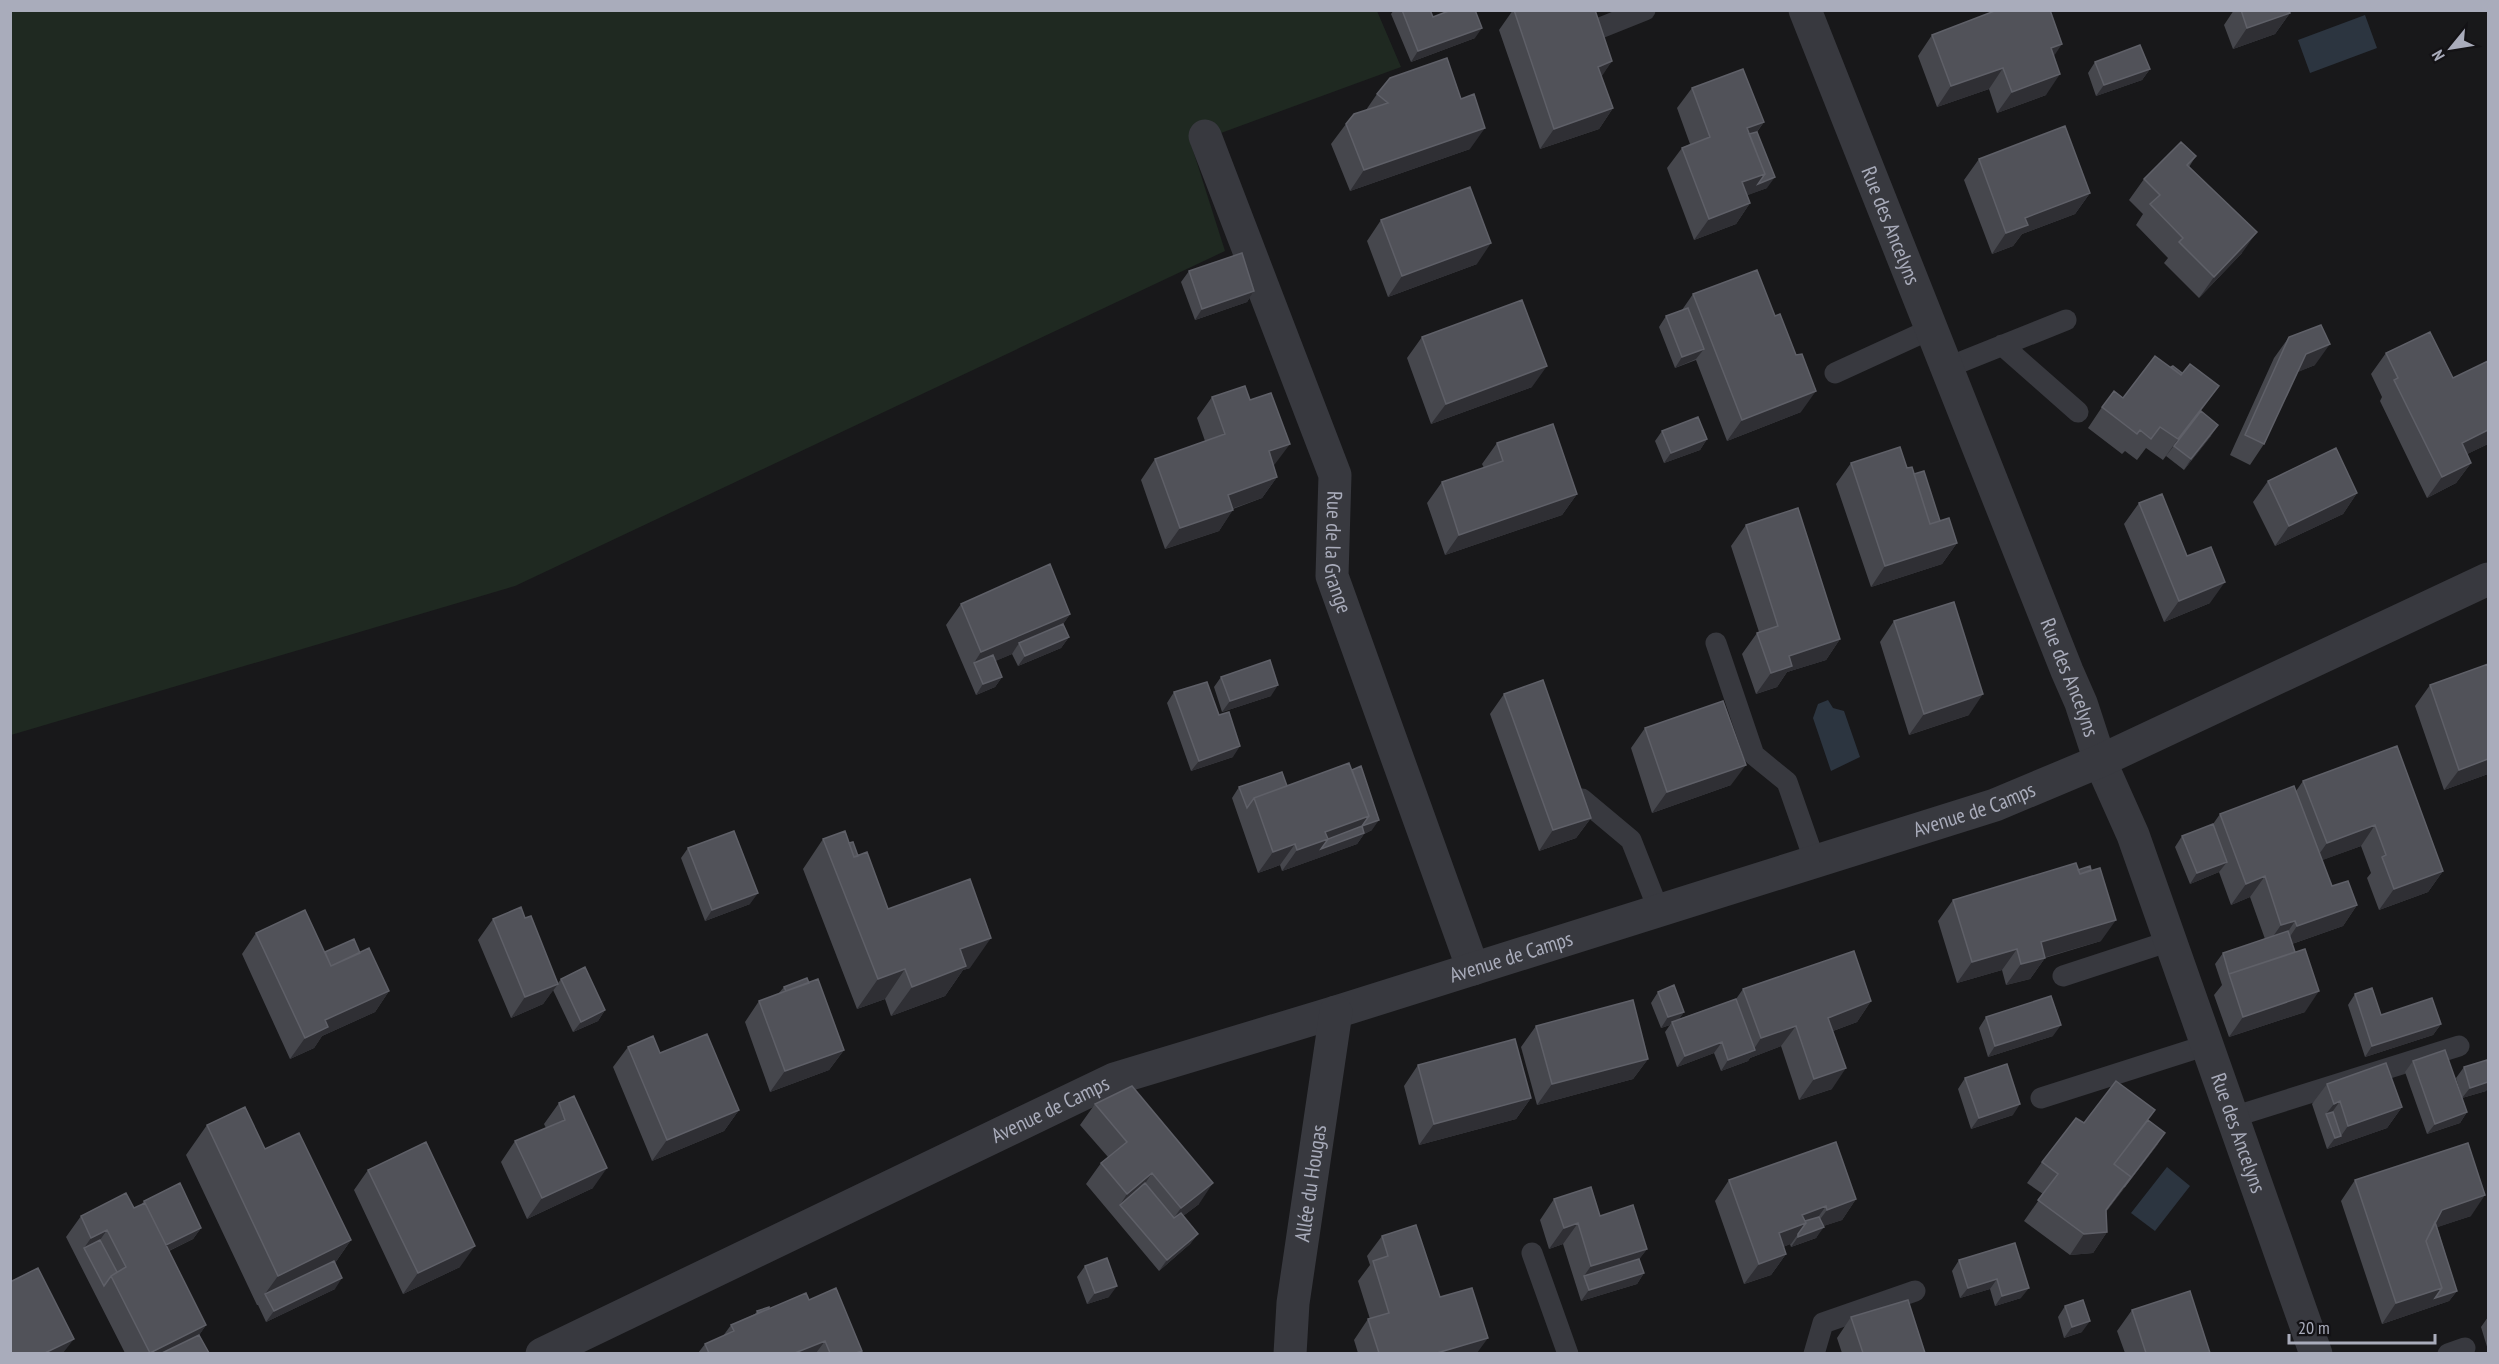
<svg xmlns="http://www.w3.org/2000/svg" width="2499" height="1364" font-family="'PT Sans Narrow',sans-serif">
	<style>
		.green { fill: #1f2921 }
		.water { fill: #2c3540 }
		.lines { fill: none; stroke-linecap: round; stroke-linejoin: round }
		.service { stroke: #38393f; stroke-width: 21 }
		.minor { stroke: #38393f; stroke-width: 33 }
		.wall { fill: #46474d }
		.shaded-wall { fill: #2f2f34 }
		.building { fill: #515259; stroke: #5f6068; stroke-width: 1.5 }
		.labels { text-anchor: middle; stroke-width: 6; stroke-linejoin: round; paint-order: stroke }
		.street-label { font-size: 21px; fill: #a9acbb; stroke: #131215 }
	</style>
	<rect width="100%" height="100%" fill="#18181a"/>
	<path class="green" d="M11,11h1366l24,56 -210,77 34,107 -710,335 -504,149z"/>
	<path class="water" d="M2365,15l12,33 -67,25 -12,-33z
		M1828,700l5,8 11,3 16,46 -29,14 -18,-53 5,-14z
		M2167,1167l23,19 -35,45 -24,-18z"/>
	<g class="lines">
		<path class="service" d="M1600,28l45,-18
			M2002,345l76,67
			M1946,368l120,-48
			M1835,373l96,-44
			M1716,643l38,112 33,27 28,80
			M1582,799l49,41 28,71
			M2063,976l107,-35
			M2041,1098l166,-53
			M2233,1117l226,-71
			M1532,1253l36,101
			M1814,1354l9,-31 92,-32
			M2448,1354l17,-6"/>
		<g class="minor">
			<path id="s1" d="M1805,10l262,661 14,32 19,58 33,74 183,519"/>
			<path id="s2" d="M1205,136l130,339 -3,101 141,393"/>
			<path id="s3" d="M542,1354l572,-275 222,-67 659,-207 105,-44 388,-182"/>
			<path id="s4" d="M1290,1354l3,-51 43,-291"/>
		</g>
	</g>
	<path class="wall" d="M1394,10h36l3,7 42,21 -64,24 -20,-48z
		M1513,10h82l17,51 -11,15 12,32 -14,21 -59,20 -41,-119z
		M2234,10h55l1,3 -15,21 -42,15 -9,-24z
		M1932,35l122,22 -8,38 -49,18 -8,-24 -52,18 -19,-51z
		M2095,62l55,7 -8,11 -46,16 -8,-23z
		M1692,88l72,34 -7,10 10,56 -20,7 3,8 -14,21 -42,16 -27,-72 15,-20 8,-4 -13,-36z
		M1377,94l93,55 -120,42 -19,-47 15,-20 20,-14z
		M2196,156l-7,11 53,86 -43,45 -35,-35 4,-5 -32,-33 7,-11 -14,-14 15,-21z
		M1979,159l111,34 -15,21 -53,20 -9,12 -21,8 -28,-74z
		M1381,220l96,44 -89,33 -21,-56z
		M1189,271l65,20 -7,11 -52,18 -14,-38z
		M1693,294l108,118 -74,29 -31,-81 -21,8 -16,-41 7,-11 16,-6z
		M1422,337l110,50 -101,37 -24,-66z
		M2289,337l26,28 -18,7 -33,72 -14,21 -20,-10 44,-97z
		M2386,353l67,25 35,66 -21,10 4,9 -15,20 -29,15 -47,-97 2,-4 -11,-23z
		M1212,397l63,67 -2,1 4,12 -15,21 -29,11 -14,22 -54,18 -24,-69 14,-21 50,-18 -8,-23z
		M2123,398l78,13 10,25 -27,34 -18,-14 3,-4 -6,8 -17,-12 -9,12 -12,-9 -3,3 -34,-26 14,-21z
		M1662,431l45,8 -7,11 -36,13 -9,-22z
		M1497,443l80,51 -15,21 -117,40 -18,-52 15,-21 42,-14 -2,-4z
		M1851,463l56,5 7,6 26,47 17,22 -15,21 -71,23 -35,-103z
		M2268,481l89,12 -14,21 -68,32 -22,-44z
		M2139,503l48,53 23,47 -46,19 -40,-98z
		M1746,525l94,114 -14,21 -39,12 -10,15 -21,7 -14,-40 15,-21 2,-1 -28,-86z
		M961,604l109,10 -7,10 6,13 -8,11 -43,18 -6,-12 -17,7 7,16 -7,10 -19,8 -30,-70z
		M1894,621l75,94 -60,20 -29,-93z
		M2488,664v110l-44,16 -29,-84 15,-21z
		M1221,677l50,19 -49,16 -8,-25z
		M1174,692l59,65 -42,14 -24,-68z
		M1504,694l87,124 -15,20 -37,13 -49,-137z
		M1645,728l86,57 -79,28 -21,-65z
		M2397,746l46,125 -15,21 -49,18 -12,-32 4,-5 -10,-27 -39,14 10,26 25,19 -14,21 -51,18 13,68 -76,25 -15,-42 8,-10 -7,-21 8,-11 42,-14 -15,-42 -19,8 -12,-33 -29,12 -15,-37 7,-11 31,-12 7,-10 76,-23 7,-10z
		M1287,786l85,44 -8,4 -7,10 -75,27 -2,-6 -22,8 -26,-75 7,-11z
		M823,839l26,4 9,13 30,53 82,59 -7,2 -18,26 -54,20 -6,-17 -28,10 -54,-140z
		M688,848l62,56 -45,17 -24,-63z
		M1953,900l148,41 -56,17 -15,21 -24,6 -4,-15 -45,13 -19,-62z
		M525,918l33,65 3,-4 44,31 -7,11 -25,11 -20,-42 -10,14 -32,14 -33,-78 15,-21z
		M256,933l69,19 35,1 29,38 -14,21 -53,24 -8,12 -24,11 -48,-105z
		M809,983l35,67 -15,20 -59,22 -25,-70 14,-21 19,-7 6,-7z
		M1743,989l128,12 -14,21 -24,9 -1,58 -33,11 -18,-54 -31,12 -2,3 -27,10 -7,-18 -37,14 -12,-35 5,-7 -9,3 -10,-25 7,-11 26,20 -5,7 57,-20z
		M2355,994l26,21 60,9 -8,11 -68,22 -17,-52z
		M1986,1017l67,19 -65,21 -9,-29z
		M1536,1026l112,33 -15,20 -96,26 -16,-58z
		M628,1047l32,6 79,57 -15,21 -72,30 -39,-94z
		M2413,1061l49,37 -6,-20 8,-11 24,-2v22l-2,4 -24,7 5,14 -7,11 -33,11 -22,-62z
		M1418,1065l113,33 -15,21 -97,26 -15,-59z
		M1965,1078l48,37 -42,14 -13,-40z
		M2327,1084l75,23 -15,21 -60,21 -15,-45z
		M559,1103l34,85 -66,31 -26,-57 14,-21 31,-13 -2,-4z
		M1095,1104l104,100 -16,12 15,18 -8,10 -31,27 -73,-87 15,-21 7,-6 -28,-32z
		M2148,1120l10,24 -52,68 1,20 -14,21 -23,2 -46,-34 19,-27 -16,-11 15,-21 42,-39z
		M207,1125l58,24 86,91 -16,23v26l-69,33 -8,-17h-1l-71,-150z
		M368,1170l92,97 -57,27 -49,-104z
		M1729,1180l127,19 -14,21 -19,6 -7,12 -25,9 -1,-3 -7,3 3,7 -15,21 -27,9 -29,-83z
		M2355,1180l116,36 -34,11 20,64 -8,10 -67,23 -41,-123z
		M1554,1199l46,17 47,33 -8,10 5,14 -7,11 -56,17 -18,-57 -14,5 -9,-29z
		M144,1201l57,27 -8,11 -24,12 37,74 -7,10 10,18h-84l-59,-116 15,-21 53,-8 7,-3z
		M1382,1236l58,61 37,56h-119l-4,-13 14,-21h2l-12,-38 12,-16 -3,-9z
		M2015,1243l6,55 -26,8 -5,-17 -30,9 -8,-27 7,-11z
		M1085,1266l24,31 -22,7 -10,-27z
		M809,1300l51,53h-162l7,-9 18,-8 8,-11 24,-11 2,-3z
		M2065,1306l17,26 -18,6 -6,-21z
		M2132,1310l78,43h-85l-8,-22z
		M1851,1317l74,36h-83l-5,-15z
		M2488,1317v33l-7,-23z"/>
	<path class="shaded-wall" d="M2290,13l-15,21 -42,15 14,-21z
		M1482,28l-7,10 -64,24 7,-11z
		M2062,44l-14,21 3,-17z
		M1612,61l-14,21v-15z
		M2003,68l-14,21 -52,18 14,-21z
		M2150,69l-8,11 -46,16 8,-11z
		M2060,74l-14,21 -49,18 15,-21z
		M1613,108l-14,21 -59,20 14,-20z
		M1764,122l-15,20 -2,-14z
		M1485,128l-15,21 -120,42 14,-21z
		M1765,174l10,3 -8,11 -40,15 15,-21z
		M2090,193l-15,21 -53,20 -9,12 -21,8 14,-21 19,-15z
		M1750,203l-14,21 -42,16 15,-21z
		M2257,232l-15,21 -43,45 15,-21z
		M1491,243l-14,21 -89,33 14,-21z
		M1254,291l-7,11 -52,18 7,-11z
		M2330,344l-15,21 -24,10 15,-21z
		M1704,349l-8,10 -21,9 7,-11z
		M1547,366l-15,21 -101,37 15,-20z
		M2219,386l-15,21 -41,53 15,-21z
		M1816,391l-15,21 -74,29 15,-21z
		M2218,425l-7,11 -27,34 7,-11z
		M2488,430v14l-41,20 15,-21z
		M1707,439l-7,11 -36,13 7,-10z
		M1290,444l-15,20 -20,8 14,-21z
		M2471,463l-15,20 -29,15 15,-21z
		M1277,477l-15,21 -48,17 14,-20z
		M2357,493l-14,21 -68,32 14,-20z
		M1577,494l-15,21 -117,40 14,-20z
		M1233,510l-14,21 -54,18 15,-21z
		M1957,543l-15,21 -71,23 14,-21z
		M2225,582l-15,21 -46,19 15,-21z
		M1070,614l-14,21 -37,8 -7,11 -35,15 -3,-6 7,-11z
		M1069,637l-8,11 -43,18 7,-10z
		M1840,639l-14,21 -39,12 -10,15 -21,7 15,-21 18,-17z
		M1002,677l-7,10 -19,8 7,-11z
		M1278,685l-7,11 -49,16 8,-11z
		M1983,694l-14,21 -60,20 15,-21z
		M1240,746l-7,11 -42,14 8,-10z
		M2488,759v15l-44,16 15,-20z
		M1746,765l-15,20 -79,28 15,-21z
		M1369,816l10,4 -7,10 -8,4 -7,10 -44,16 8,-11 -8,11 -31,11 15,-21 28,-18z
		M1591,818l-15,20 -37,13 14,-21z
		M2375,825l-14,21 -49,18 15,-21z
		M1295,844l-15,21 -22,8 15,-21z
		M2227,862l-8,10 -29,12 7,-11z
		M2443,871l-15,21 -49,18 15,-21z
		M2265,876l-15,21 -19,8 15,-21z
		M758,893l-8,11 -45,17 7,-11z
		M2357,905l-14,21 -60,21 14,-21z
		M2116,920l-15,21 -69,20 13,-3 -15,21 -24,6 15,-21 20,-22z
		M2295,921l-14,21 -14,3 14,-20z
		M991,938l-21,30 -7,2 -18,26 -54,20 21,-29 48,-38z
		M2017,949l-15,21 -45,13 15,-21z
		M905,969l-20,30 -28,10 21,-30z
		M558,984l-15,20 -32,14 14,-21z
		M389,991l-14,21 -53,24 -8,12 -24,11 15,-21 20,-18z
		M2319,991l-14,21 -76,25 14,-20z
		M1871,1001l-14,21 -43,16 14,-20z
		M605,1010l-7,11 -25,11 8,-10z
		M1684,1012l-7,10h-5l-2,3 -9,3 7,-11z
		M2441,1024l-8,11 -68,22 7,-11z
		M2061,1025l-8,11 -65,21 7,-11z
		M1796,1026l-15,20 -31,12 -2,3 -27,10 7,-11 24,-8 9,-14z
		M1722,1042l-8,11 -37,14 8,-11z
		M844,1050l-15,20 -59,22 15,-21z
		M1648,1059l-15,20 -96,26 15,-21z
		M1846,1068l-14,21 -33,11 15,-21z
		M2488,1082v5l-2,4 -24,7 8,-10z
		M1531,1098l-15,21 -97,26 15,-21z
		M2340,1101l-12,17 -2,-4 8,-10z
		M2020,1104l-7,11 -42,14 8,-11z
		M2402,1107l-15,21 -60,21 8,-11 6,-2 7,-10z
		M739,1110l-15,21 -72,30 15,-21z
		M2467,1112l-7,11 -33,11 8,-10z
		M2165,1133l-7,11 -67,87 15,-21z
		M607,1168l-14,20 -66,31 15,-21z
		M1152,1173l-14,21 -18,11 7,-11z
		M1213,1183l-14,21 -33,25 15,-21z
		M2485,1195l-14,21 -42,14 13,-20z
		M1856,1199l-14,21 -30,10 15,-20z
		M1826,1206l-15,21 -11,4 -9,13 -27,10 15,-21 23,-18z
		M1578,1223l-15,21 -14,5 15,-21z
		M1824,1227l-8,11 -25,9 7,-10z
		M201,1228l-8,11 -35,17 8,-11z
		M107,1230l-14,20 -9,-2 -7,10 14,-20z
		M2107,1232l-14,21 -23,2 14,-21z
		M1198,1234l-8,10 -31,27 8,-11z
		M351,1240l-21,30 -65,24 -8,11 21,-29z
		M475,1246l-15,21 -57,27 15,-21z
		M1647,1249l-15,20 -48,7 7,-10z
		M1786,1254l-15,21 -27,9 15,-20z
		M1644,1273l-7,11 -56,17 8,-11z
		M342,1278l-7,11 -69,33 8,-11z
		M1997,1279l-7,10 -30,9 8,-10z
		M1117,1286l-8,11 -22,7 8,-11z
		M2029,1288l-8,10 -26,8 7,-10z
		M2442,1288l15,3 -8,10 -67,23 14,-21z
		M2090,1321l-8,11 -18,6 8,-11z
		M206,1325l-14,21 -16,7h-27z
		M1488,1338l-11,15h-40z
		M74,1339l-11,14h-18z
		M825,1341l-9,12h-21z"/>
	<path class="building" d="M1402,10h28l3,7 18,-7h24l7,18 -64,23z
		M1514,10h81l17,51 -14,6 15,41 -59,21z
		M1997,10h53l12,34 -11,4 9,26 -48,18 -9,-24 -52,18 -19,-51z
		M2241,10h48l1,3 -43,15z
		M2140,45l10,24 -46,16 -9,-23z
		M1447,58l14,41 13,-5 11,34 -121,42 -18,-46 8,-10 34,-11 -11,-9 13,-16z
		M1743,69l21,53 -17,6 18,46 -23,8 8,21 -41,16 -27,-71 28,-11 -18,-49z
		M2065,126l25,67 -65,25 3,7 -22,8 -27,-74z
		M1757,132l18,45 -17,7 7,-10 -16,-40z
		M2181,142l15,14 -9,9 70,67 -43,45 -35,-35 4,-4 -33,-34 10,-9 -16,-16z
		M1470,187l21,56 -89,33 -21,-56z
		M1242,253l12,38 -52,18 -13,-38z
		M1757,270l18,46 5,-2 16,41 6,-1 14,37 -74,29 -49,-126z
		M1522,300l25,66 -101,38 -24,-67z
		M1688,308l16,41 -22,8 -16,-41z
		M2321,325l9,19 -24,10 -42,90 -19,-9 44,-98z
		M2430,332l23,46 35,-17v69l-26,13 9,20 -29,14 -48,-97 4,-2 -12,-25z
		M2155,356l26,19 9,-11 29,22 -41,53 -18,-12 -9,12 -11,-9 -3,4 -35,-27 12,-16 9,7z
		M2173,366l9,7 -1,2 -10,-8z
		M1245,386l5,14 21,-7 19,51 -21,7 8,26 -49,18 5,15 -53,18 -25,-69 70,-25 -13,-37z
		M2201,411l17,14 -27,34 -17,-13z
		M1698,417l9,22 -36,14 -9,-22z
		M1553,424l24,70 -118,41 -17,-53 61,-21 -6,-18z
		M1900,447l7,21 5,-1 18,57 19,-6 8,25 -72,23 -34,-103z
		M2336,448l21,45 -68,33 -21,-45z
		M1924,471l16,50 -10,3 -16,-50z
		M2162,494l25,62 24,-9 14,35 -46,19 -40,-98z
		M1798,508l42,131 -51,17 3,10 -21,7 -14,-40 21,-7 -32,-101z
		M1050,564l20,50 -89,38 -20,-48z
		M1954,602l29,92 -59,20 -30,-93z
		M1063,624l6,13 -44,19 -6,-13z
		M993,655l9,22 -19,7 -9,-21z
		M1270,660l8,25 -48,16 -9,-24z
		M2488,664v95l-29,11 -29,-85z
		M1543,680l48,138 -38,12 -49,-136z
		M1207,682l12,33 10,-3 11,34 -41,15 -25,-69z
		M1723,701l23,64 -79,27 -22,-64z
		M2397,746l46,125 -49,18 -12,-32 4,-2 -11,-30 -48,18 -24,-62z
		M1349,763l20,53 -44,16 3,7 -31,11 -2,-6 -22,8 -19,-54z
		M1361,766l18,54 -17,6 7,-10 -17,-46z
		M1282,772l5,14 -33,12 -7,10 -8,-21z
		M2294,786l38,100 16,-5 9,24 -60,21 -2,-5 -14,4 -16,-49 -19,8 -26,-70z
		M2213,824l14,38 -30,11 -15,-37z
		M1362,826l2,7 -43,16 7,-10z
		M734,831l24,62 -46,17 -24,-62z
		M845,831l9,26 13,-5 21,57 82,-30 21,59 -31,11 6,17 -54,21 -7,-18 -27,10 -55,-140z
		M853,842l5,14 -4,1 -5,-14z
		M2076,863l4,11 20,-6 16,52 -75,22 4,16 -24,6 -4,-15 -45,13 -19,-62z
		M2090,866l1,4 -11,4 -2,-4z
		M521,907l4,11 6,-2 27,68 -33,13 -32,-78z
		M305,910l26,56 38,-18 20,43 -64,29 3,7 -23,11 -49,-105z
		M2288,931l7,21 -66,22 -6,-21z
		M354,939l6,14 -29,13 -6,-14z
		M2305,949l14,42 -76,26 -14,-43z
		M1854,951l17,50 -43,17 18,50 -32,11 -18,-53 -35,12 -18,-49z
		M585,967l20,43 -24,12 -20,-43z
		M807,978l2,5 -23,8 -2,-4z
		M818,979l26,71 -59,21 -26,-70z
		M1674,985l10,27 -16,5 -10,-25z
		M2372,988l9,27 51,-17 9,26 -69,22 -17,-52z
		M2051,996l10,29 -66,21 -9,-29z
		M1736,999l19,51 -27,10 -6,-18 -37,14 -13,-34z
		M1633,1000l15,59 -96,25 -16,-58z
		M707,1034l32,76 -72,30 -39,-93 25,-11 7,17z
		M1515,1039l16,59 -97,26 -16,-59z
		M2445,1050l22,62 -32,12 -22,-63z
		M2487,1060l1,5v17l-18,6 -6,-21z
		M2386,1063l16,44 -54,19 -8,-25 -6,3 -7,-20z
		M2007,1064l13,40 -41,14 -14,-40z
		M2116,1081l39,29 -41,54 17,13 -25,33 1,22 -23,2 -46,-34 20,-26 -16,-12 34,-44 8,5z
		M1132,1086l81,97 -32,25 -29,-35 -25,21 -26,-31 26,-21 -32,-38z
		M574,1096l33,72 -65,30 -27,-57 50,-21 -6,-17z
		M245,1107l20,42 34,-16 52,107 -73,36 -71,-151z
		M2333,1112l8,24 -6,2 -9,-24z
		M2148,1120l17,13 -41,54 7,-10 -17,-13z
		M426,1142l49,104 -57,27 -50,-103z
		M1836,1142l20,57 -29,11 -1,-4 -24,9 4,8 -27,10 7,21 -27,10 -30,-84z
		M2468,1143l17,52 -43,15 -16,31 16,47 -46,15 -41,-123z
		M180,1183l21,45 -35,17 -22,-44z
		M1145,1183l29,35 7,-5 17,21 -31,26 -47,-55z
		M1591,1187l9,29 33,-11 14,44 -56,17 -13,-43 -14,5 -10,-29z
		M126,1193l8,15 11,-5 61,122 -56,28 -39,-77 15,-9 -19,-37 -16,8 -10,-22z
		M1819,1217l5,10 -26,10v-3l8,-11 -1,-2z
		M2435,1222l22,69 -22,7 7,-10 -16,-47z
		M1416,1225l24,72 32,-9 16,50 -51,15h-58l-11,-34 21,-6 -16,-52 15,-5 -6,-20z
		M100,1240l17,32 -6,4 -7,10 -20,-38z
		M2015,1243l14,45 -27,8 -5,-17 -29,9 -9,-28z
		M1107,1258l10,28 -22,7 -10,-27z
		M1639,1259l5,14 -55,17 -5,-14z
		M334,1261l8,17 -68,33 -9,-17z
		M38,1268l36,71 -29,14h-35v-71z
		M836,1288l26,63 -6,2h-26l-5,-12 -30,12h-86l-4,-9 29,-13 -3,-6 75,-32 3,7z
		M2190,1291l20,62h-64l-14,-43z
		M1908,1300l17,53h-62l-12,-36z
		M2083,1300l7,21 -18,6 -7,-21z
		M769,1307v2l-11,4 -1,-2z
		M199,1335l10,18h-47z"/>
	<g class="labels">
		<g class="street-label">
			<text dy="7" stroke="none"><textPath href="#s1" startOffset="232">Rue des Ancelyns</textPath></text>
			<text dy="7" stroke="none"><textPath href="#s2" startOffset="441">Rue de la Grange</textPath></text>
			<text dy="7" stroke="none"><textPath href="#s1" startOffset="718">Rue des Ancelyns</textPath></text>
			<text dy="7" stroke="none"><textPath href="#s3" startOffset="1536">Avenue de Camps</textPath></text>
			<text dy="7" stroke="none"><textPath href="#s3" startOffset="1050">Avenue de Camps</textPath></text>
			<text dy="7" stroke="none"><textPath href="#s3" startOffset="564">Avenue de Camps</textPath></text>
			<text dy="7" stroke="none"><textPath href="#s1" startOffset="1204">Rue des Ancelyns</textPath></text>
			<text dy="7" stroke="none"><textPath href="#s4" startOffset="172">Allée du Hougas</textPath></text>
		</g>
	</g>
	<rect width="2499" height="1364" fill="none" stroke="#a9acbb" stroke-width="24"/>
	<g transform="translate(2451 48) rotate(240)" stroke="#131215" stroke-width="4.5" paint-order="stroke">
	<path d="M0-4.5L10 22L0 15L-10 22Z" fill="#a9acbb"/>
	<text y="-9" font-size="16" font-weight="bold" text-anchor="middle" fill="#a9acbb">N</text>
	</g>
	<path d="M2289 1334v9h146v-9" fill="none" stroke="#a9acbb" stroke-width="3"/>
	<text x="2298" y="1334" font-size="18" fill="#a9acbb" stroke="#131215" stroke-width="4.5" paint-order="stroke">20 m</text>
</svg>
